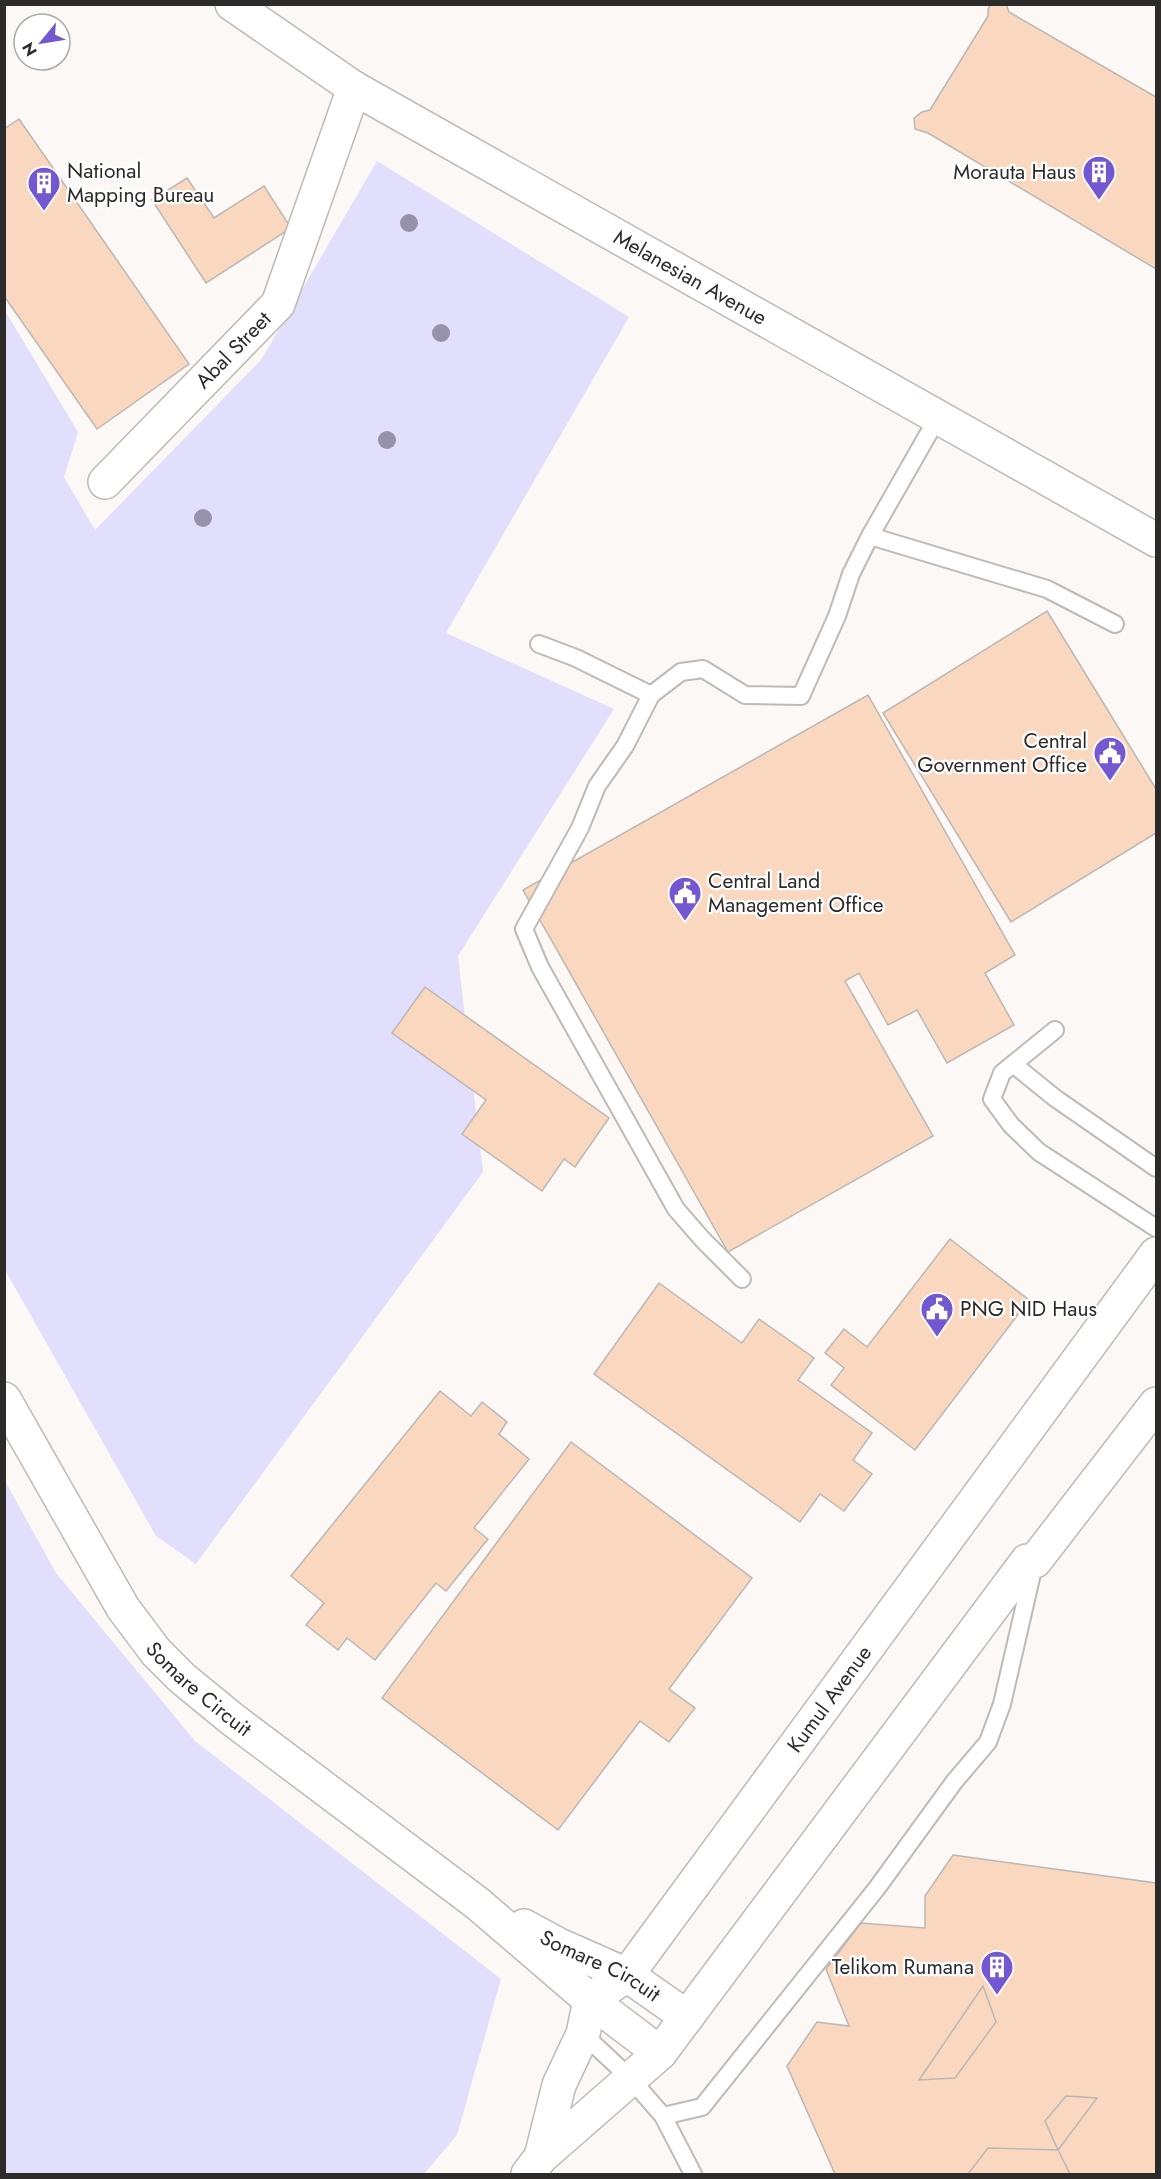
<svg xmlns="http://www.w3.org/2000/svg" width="1161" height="2179" font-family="Jost,sans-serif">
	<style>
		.green { fill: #e2dffc }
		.building { fill: #fad8c0; stroke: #bbb7b5; stroke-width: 1.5 }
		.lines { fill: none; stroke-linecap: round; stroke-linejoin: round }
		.service-casing { stroke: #bdbab7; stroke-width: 20 }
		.minor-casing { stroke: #bdbab7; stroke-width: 36 }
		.tertiary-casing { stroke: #bdbab7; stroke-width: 36 }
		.service { stroke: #fff; stroke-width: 16 }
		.minor { stroke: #fff; stroke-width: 33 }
		.tertiary { stroke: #fff; stroke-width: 33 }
		.tree { fill: #9791aa }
		.labels { text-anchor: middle; stroke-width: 4.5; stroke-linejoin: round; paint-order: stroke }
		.poi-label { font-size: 21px; fill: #2d2b2a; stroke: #fff; text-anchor: start }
		.street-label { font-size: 21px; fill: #2d2b2a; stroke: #fff }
	</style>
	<rect width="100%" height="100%" fill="#fcf8f5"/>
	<path class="green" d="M377,161l252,156 -183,316 168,76 -156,247 25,216 -287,392 -40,-28 -151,-266 -1,-961 74,123 -14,45 31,53 166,-170z
		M4,1479l52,94 139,168 306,238 -44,156 -33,39h-419z"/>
	<path class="building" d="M991,4h15l3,8 147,85v172l-228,-136 -13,-4 -1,-11 8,-6 8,-2 58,-94v-7z
		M19,119l170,245 -92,65 -93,-133v-167z
		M187,178l27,40 50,-32 27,42 -85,55 -54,-83z
		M1047,611l109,178v44l-145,89 -128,-209z
		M868,695l147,260 -30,18 29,52 -67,38 -30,-53 -29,15 -29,-52 -14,8 88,155 -205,116 -205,-362z
		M425,987l184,131 -34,49 -11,-8 -22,32 -80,-57 24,-34 -94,-67z
		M950,1239l79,61 -114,150 -84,-65 13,-17 -19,-15 19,-24 23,18z
		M659,1283l83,60 17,-24 55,39 -16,22 74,53 -19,27 19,14 -28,37 -24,-17 -20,28 -206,-148z
		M440,1391l31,25 11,-14 25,20 -8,12 30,25 -55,69 14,11 -42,52 -10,-8 -61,77 -28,-22 -9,12 -32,-25 18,-22 -33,-27z
		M571,1442l181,136 -83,111 26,19 -26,34 -29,-21 -82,109 -176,-132z
		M953,1855l203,28v291h-321l-48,-108 30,-44 32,4 -23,-57 35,-46 64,5v-32z
		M983,1986l13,36 -41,56 -36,2z
		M1066,2096l31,2 -39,52 -13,-29z
		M988,2148l70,2 12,24h-102z"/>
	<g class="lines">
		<g class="service-casing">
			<path id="service" d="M870,536l68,-119
				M539,644l37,14 75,37 30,-23 22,-3 42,26 56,1 36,-80 14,-42 19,-38 177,53 68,35
				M651,695l-26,51 -28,40 -17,42 -56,101 16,38 136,242 27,31 39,39
				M1055,1030l-53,43 -10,26 19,26 28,27 117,76
				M1013,1064l42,34 101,70
				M583,2034l47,44 33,38 30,58
				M663,2116l39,-9 175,-219 77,-106 34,-40 14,-38 32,-139"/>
		</g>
		<g class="minor-casing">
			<g id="minor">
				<path id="s1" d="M232,4l122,84 802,452"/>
				<path id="s2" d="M105,482l173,-178 76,-216"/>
				<path d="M541,2157l18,-72 24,-51 7,-34"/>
				<path d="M528,2174l13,-17 119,-104"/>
			</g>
		</g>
		<g class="tertiary-casing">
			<g id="tertiary">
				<path id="s3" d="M4,1399l119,209 33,44 26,26 50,41 245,184 113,97 70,53 367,-492h8l121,-157"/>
				<path id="s4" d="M524,1926l35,19 68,30 60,42"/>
				<path id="s5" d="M590,2000l37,-25 529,-721"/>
			</g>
		</g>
		<use href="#service" class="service"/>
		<use href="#minor" class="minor"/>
		<use href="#tertiary" class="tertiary"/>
	</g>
	<g class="tree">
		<circle cx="409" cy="223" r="9"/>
		<circle cx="441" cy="333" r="9"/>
		<circle cx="387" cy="440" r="9"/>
		<circle cx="203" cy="518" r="9"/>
	</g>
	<defs>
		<g id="building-pin" transform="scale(1.725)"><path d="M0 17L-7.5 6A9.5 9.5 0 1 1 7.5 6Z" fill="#7458d2" stroke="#fff"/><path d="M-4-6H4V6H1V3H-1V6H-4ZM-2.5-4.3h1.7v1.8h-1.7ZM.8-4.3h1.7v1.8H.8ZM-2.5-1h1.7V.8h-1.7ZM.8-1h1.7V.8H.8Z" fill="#fff"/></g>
		<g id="civic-pin" transform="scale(1.725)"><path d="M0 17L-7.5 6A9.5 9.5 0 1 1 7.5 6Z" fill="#7458d2" stroke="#fff"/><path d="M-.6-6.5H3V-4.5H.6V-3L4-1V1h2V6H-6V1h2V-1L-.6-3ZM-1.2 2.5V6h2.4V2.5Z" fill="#fff"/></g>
	</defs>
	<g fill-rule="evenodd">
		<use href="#building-pin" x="1099" y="172"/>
		<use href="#building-pin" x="44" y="183"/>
		<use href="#civic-pin" x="1110" y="753"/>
		<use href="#civic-pin" x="685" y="893"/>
		<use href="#civic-pin" x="937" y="1309"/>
		<use href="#building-pin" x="997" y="1967"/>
	</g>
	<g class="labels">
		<g class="poi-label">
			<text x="67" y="178">National<tspan x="67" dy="24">Mapping Bureau</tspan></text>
			<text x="1076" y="179" text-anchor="end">Morauta Haus</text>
			<text x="1087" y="748" text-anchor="end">Central<tspan x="1087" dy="24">Government Office</tspan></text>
			<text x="708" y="888">Central Land<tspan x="708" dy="24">Management Office</tspan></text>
			<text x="960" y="1316">PNG NID Haus</text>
			<text x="974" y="1974" text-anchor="end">Telikom Rumana</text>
		</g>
		<g class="street-label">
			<text dy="7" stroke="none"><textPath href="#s1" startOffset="534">Melanesian Avenue</textPath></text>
			<text dy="7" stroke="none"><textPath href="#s2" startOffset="184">Abal Street</textPath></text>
			<text dy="7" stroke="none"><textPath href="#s3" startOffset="352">Somare Circuit</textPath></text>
			<text dy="7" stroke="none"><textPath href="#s5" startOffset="387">Kumul Avenue</textPath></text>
			<text dy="7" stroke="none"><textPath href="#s4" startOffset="86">Somare Circuit</textPath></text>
		</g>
	</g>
	<rect width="1161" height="2179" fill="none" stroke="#2d2b2a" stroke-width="12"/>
	<g transform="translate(42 42) rotate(240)"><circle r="28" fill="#ffffff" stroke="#abaaaa" stroke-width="1.5"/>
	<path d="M0-4.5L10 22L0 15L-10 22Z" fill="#7458d2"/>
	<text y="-9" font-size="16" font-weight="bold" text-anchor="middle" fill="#2d2b2a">N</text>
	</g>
</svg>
